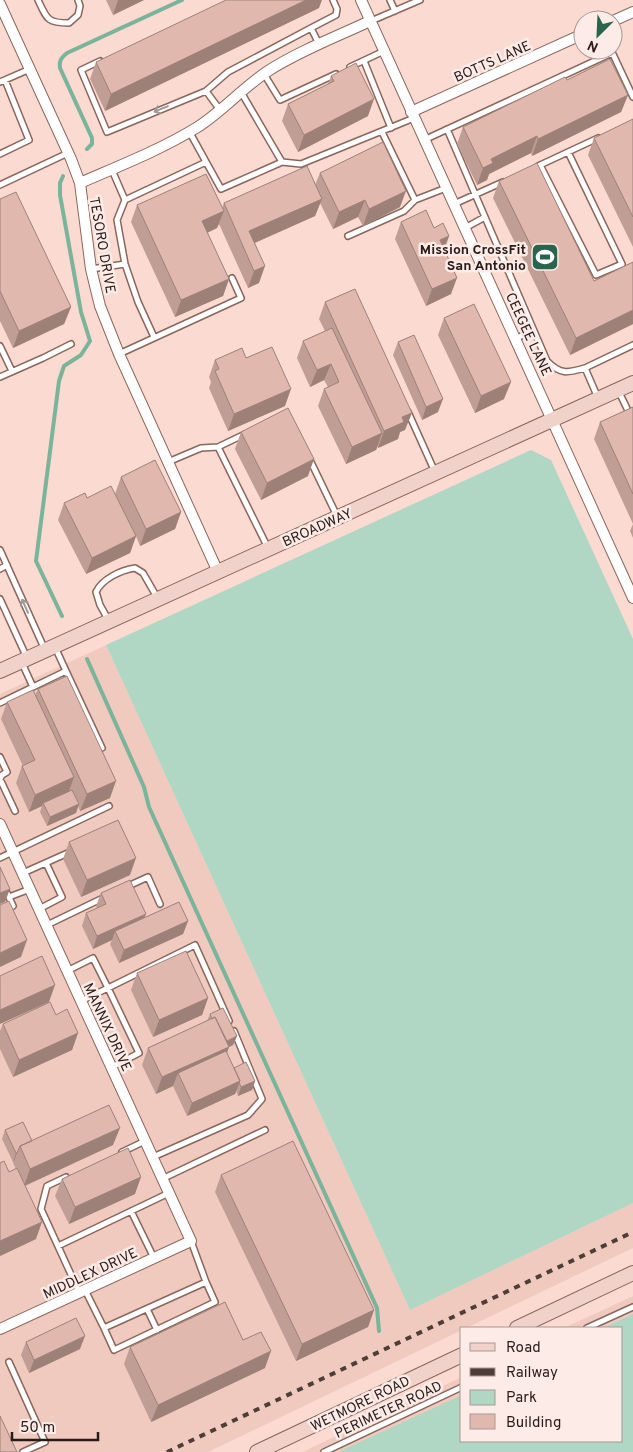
<svg xmlns="http://www.w3.org/2000/svg" width="633" height="1452" font-family="Overpass,sans-serif">
	<style>
		.built { fill: #f0cabf }
		.green { fill: #b0d6c4 }
		.lines { fill: none; stroke-linecap: round; stroke-linejoin: round }
		.stream { stroke: #7ab49a; stroke-width: 4 }
		.service-casing { stroke: #8a675d; stroke-width: 8 }
		.minor-casing { stroke: #8a675d; stroke-width: 12 }
		.secondary-casing { stroke: #8a675d; stroke-width: 16 }
		.service { stroke: #fff; stroke-width: 5 }
		.minor { stroke: #fff; stroke-width: 10 }
		.secondary { stroke: #f1d2ca; stroke-width: 14 }
		.rail { stroke: #4f3d38; stroke-width: 4; stroke-dasharray: 6 6; stroke-linecap: butt }
		.wall { fill: #c19e95 }
		.shaded-wall { fill: #9d8179 }
		.building { fill: #e0b8ad; stroke: #9d8179 }
		.oneway { stroke: #9f9897 }
		.labels { text-anchor: middle; stroke-width: 5; stroke-linejoin: round; paint-order: stroke }
		.street-label { font-size: 14px; fill: #291b17; stroke: #fcebe7 }
		.poi-label { font-size: 14px; font-weight: bold; fill: #291b17; stroke: #fcebe7; text-anchor: end }
	</style>
	<rect width="100%" height="100%" fill="#fbdad1"/>
	<path class="built" d="M106,645l304,665 223,-107v45l-167,80h-4v2l-254,122h-208v-758z
		M633,1296v156h-331l160,-75v64h160v-113h-58z"/>
	<path class="green" d="M531,450l20,10 82,179v564l-223,107 -304,-665z
		M633,1314v138h-295l124,-57v46h160v-113h-19z"/>
	<g class="lines">
		<path class="stream" d="M87,149l5,-5v-6l-32,-70c-1,-7 1,-10 7,-15l115,-53
			M62,616l-26,-55 23,-180 5,-15 17,-11 9,-14 -9,-29 -21,-117v-12l3,-7
			M87,659l57,128 5,20 228,501 2,23"/>
		<g class="service-casing">
			<path id="service" d="M38,0c9,19 9,23 31,23l9,-8 2,-9 -2,-6
				M390,0l5,11
				M371,21l49,-21
				M311,28l25,-13 1,-6 -4,-9
				M611,50l22,47
				M100,61l-19,9 26,62 99,-41
				M364,61l27,67
				M350,67l34,-16
				M264,74l16,26 56,-26
				M0,82l30,-13
				M220,110l-14,-19 22,-19 83,-44 8,16
				M447,129l100,232c14,14 20,12 38,7l13,30
				M189,131l32,58 61,-27 -41,-70
				M382,132l33,68 31,-12
				M424,140l188,-87
				M0,154l29,-14 -24,-60
				M282,162l19,2 113,-46
				M540,165l56,110 26,-11 -54,-112
				M538,166l60,-28
				M112,170l13,30 81,-38
				M0,185l68,-32
				M125,200l-8,20 8,44 13,38 16,35
				M454,204l49,-22
				M465,228l20,-11
				M348,236l56,-25 11,-11
				M91,269l34,-5
				M516,338l18,-7
				M0,346l12,25
				M119,354l122,-56 -9,-20
				M585,368l48,-23
				M0,377l43,-19 28,-14
				M618,390l15,31
				M408,412l27,60
				M245,434l-27,13 50,101
				M309,458l28,58
				M168,462l33,-14 17,-1
				M0,550l45,100
				M0,569l7,-4
				M0,599l27,59
				M109,621l-9,-16 -4,-13c6,-13 25,-22 39,-24l8,5 15,26
				M55,647l11,24
				M22,663l11,24
				M0,703l66,-32 36,77
				M0,757l7,15 -5,3 -2,4 15,32
				M0,858l109,-52
				M23,873l47,-21
				M0,878l13,28 -13,7
				M126,887l22,-10 12,27
				M9,897l21,-8
				M39,909l23,-12 -16,-34
				M47,925l58,-28
				M67,971l26,-13 15,30 87,-43 34,76
				M81,1001l27,-13 31,65 -27,14
				M122,1152l23,-11
				M153,1157l95,-42 14,-16 -28,-68
				M66,1177l-19,9 -6,23 38,83
				M162,1179l103,-49
				M131,1211l23,47
				M58,1246l111,-53
				M85,1290l19,38 102,-46 -15,-41
				M147,1309l10,21
				M104,1328l10,22 101,-48 -9,-20
				M587,1328l46,-21
				M9,1362l36,80 -22,10
				M324,1452l138,-65"/>
		</g>
		<g class="minor-casing">
			<path id="minor" d="M361,0l272,598
				M0,4l71,155 9,24 11,86 9,37 19,48 99,218
				M613,21l20,-9
				M411,112l172,-78
				M80,183c39,-17 80,-33 116,-55 26,-16 46,-40 72,-57 31,-20 68,-34 102,-50
				M0,824l191,417 -191,88"/>
		</g>
		<g class="secondary-casing">
			<path id="secondary" d="M0,671l633,-288
				M517,1328l116,-55
				M257,1452l205,-97"/>
		</g>
		<use href="#service" class="service"/>
		<use href="#minor" class="minor"/>
		<use href="#secondary" class="secondary"/>
		<path class="rail" d="M167,1452l466,-220"/>
	</g>
	<path class="wall" d="M106,0h38l-31,15z
		M319,8l-214,103 -15,-32 6,-17z
		M331,76l37,40 -70,36 -16,-31 6,-17 40,-20z
		M567,80l61,15 -7,17 -89,44 -1,-3 -42,21 -2,6 -10,5 -20,-41 6,-17z
		M633,119v128l-45,-92 6,-17z
		M320,173l80,34 -37,19 -5,-9 -25,12 -13,-26 -5,13 -60,27 4,40 -11,5 -29,-64 -2,4 -10,5 22,46 -6,17 -48,21 -44,-95 6,-17 85,3 2,-5 91,-18z
		M499,181l95,100 39,-19v62l-63,31 -77,-157z
		M0,199l71,108 -7,17 -51,24 -13,-27z
		M401,222l33,6 15,8 -5,14 7,44 -25,12 -31,-67z
		M325,302l80,128 -5,2 -2,7 -20,9v-2l-2,4 -30,14 -28,-58 6,-17 4,-2 -4,-7 -14,7 -13,-29 6,-17 22,-10 -6,-12z
		M444,318l60,81 -29,14 -37,-78z
		M398,342l40,70 -16,8 -29,-65z
		M246,358l39,48 -57,25 -19,-43 2,-6 -2,-5 6,-17z
		M633,407v131l-3,-7 3,-7 -39,-85 6,-17z
		M241,432l67,44 -47,24 -26,-51z
		M121,477l60,35 -6,17 -35,17 -4,-10 -6,17 -44,21 -28,-54 6,-17 23,-5 28,-4z
		M38,689l72,109 -30,13 -2,-5 -2,7 -29,13 -7,-14 2,-6 -13,6 -13,-29 6,-17h1l-22,-47 6,-17 28,-7z
		M69,842l61,33 -49,22 -18,-38z
		M101,893l43,25 44,3 -5,13 -64,29 -9,-19 2,-4 -19,9 -11,-23 4,-13 11,-5 -1,-2z
		M137,973l71,25 -6,17 -49,22 -22,-47z
		M210,1014l27,22 -4,9 -4,2 -2,6 7,15 21,13 -3,9 -14,6 -2,-5 -1,3 -48,22 -14,-30 -17,8 -14,-29 6,-17 59,-27z
		M56,1015l22,18 -6,17 -59,27 -13,-28v-18l3,-7z
		M5,1130l27,11 81,4 -88,41 11,53 -36,17v-93l9,9 7,-3 -3,-6 1,-2 -1,1 -11,-23z
		M221,1175l153,135 -6,17 -72,34 -81,-169z
		M62,1179l73,15 -66,30 -14,-28z
		M243,1340l22,28 -114,54 -27,-58 6,-17z
		M26,1342l54,7 -51,24 -8,-18z"/>
	<path class="shaded-wall" d="M118,0h26l-31,15z
		M306,0h16l-3,8 -214,103 6,-17z
		M628,95l-7,17 -89,44 6,-17z
		M374,99l-6,17 -70,36 6,-17z
		M537,136l-6,17 -42,21 -2,6 -10,5 6,-17 8,-9z
		M406,191l-6,16 -37,19 6,-17z
		M322,199l-7,17 -72,32 6,-17z
		M365,200l-7,17 -25,12 6,-17z
		M224,211l-7,17 -21,10 6,-17z
		M449,236l-6,17 -3,-13z
		M265,266l-6,17 -11,5 6,-17z
		M457,278l-6,16 -25,12 6,-17z
		M229,279l-6,17 -48,21 6,-17z
		M71,307l-7,17 -51,24 6,-17z
		M633,310v14l-63,31 6,-17z
		M331,364l-7,16 -14,7 7,-17z
		M511,382l-7,17 -29,14 6,-17z
		M291,389l-6,17 -57,25 6,-17z
		M443,399l-5,13 -16,8 4,-13z
		M412,413l-7,17 -5,2 -2,7 -20,9 6,-17 18,-14z
		M382,433l-6,17 -30,14 6,-17z
		M314,459l-6,17 -47,24 6,-17z
		M181,512l-6,17 -35,17 6,-17z
		M136,536l-6,17 -44,21 6,-16z
		M74,777l-6,17 -25,9 -1,3 -13,6 6,-17z
		M116,781l-6,17 -30,13 7,-17z
		M79,804l-3,9 -29,13 3,-9z
		M136,858l-6,17 -49,22 6,-17z
		M10,889l-5,13 -5,2v-11z
		M146,914l-5,13 -26,4 -3,9 -19,9 4,-13z
		M188,921l-5,13 -64,29 5,-13z
		M27,940l-6,17 -21,10v-14z
		M55,985l-6,17 -49,22v-14z
		M208,998l-6,17 -49,22 6,-17z
		M78,1033l-6,17 -59,27 6,-17z
		M237,1036l-4,9 -4,2 -6,16 -45,10 -5,13 -17,8 6,-17 61,-34z
		M240,1081l-5,13 -48,22 5,-13z
		M255,1081l-3,9 -14,6 3,-9z
		M120,1128l-7,17 -89,41 6,-17z
		M16,1153h1l-3,8 -1,1z
		M141,1177l-6,17 -66,30 6,-17z
		M42,1222l-6,17 -36,17v-15z
		M374,1310l-6,17 -72,34 6,-17z
		M85,1336l-5,13 -51,24 5,-13z
		M271,1351l-6,17 -114,54 7,-17z"/>
	<path class="building" d="M226,0h80l-195,94 -15,-32z
		M610,59l18,36 -90,44 -1,-3 -46,23 2,4 -10,5 -20,-41 102,-50 2,3z
		M356,63l18,36 -70,36 -16,-31 46,-23 -3,-5z
		M633,119v98l-39,-79z
		M383,142l23,49 -37,18 -4,-9 -26,12 -19,-39z
		M537,163l57,118 39,-19v48l-57,28 -77,-157z
		M307,166l15,33 -73,32 16,35 -11,5 -30,-68z
		M206,174l18,37 -22,10 27,58 -48,21 -44,-95z
		M16,192l55,115 -52,24 -19,-40v-92z
		M426,210l8,18 9,-5 6,13 -9,4 17,38 -25,11 -31,-67z
		M355,289l57,124 -10,4 2,5 -20,9 -59,-129z
		M474,304l37,78 -30,14 -37,-78z
		M332,328l50,105 -30,14 -28,-58 15,-7 -8,-18 -14,6 -14,-29z
		M414,335l29,64 -17,8 -28,-65z
		M272,347l19,42 -57,25 -19,-43 4,-2 -4,-9 27,-12 4,10z
		M633,407v87l-33,-72z
		M288,408l26,51 -47,24 -26,-51z
		M155,460l26,52 -35,17 -25,-52z
		M111,486l25,50 -44,22 -28,-55 21,-10 2,5z
		M67,676l49,105 -29,13 -49,-105z
		M33,690l41,87 -39,18 -13,-29 13,-6 -28,-58z
		M72,790l7,14 -29,13 -7,-14z
		M118,820l18,38 -49,22 -18,-38z
		M0,867l10,22 -10,4z
		M130,880l16,34 -49,22 -11,-23 20,-9 -5,-11z
		M9,901l18,39 -27,13v-48z
		M179,902l9,19 -64,29 -9,-19z
		M186,951l22,47 -49,22 -22,-47z
		M42,956l13,29 -55,25v-34z
		M50,1002l6,13 11,-6 11,24 -59,27 -16,-36z
		M223,1008l14,28 -10,5 -12,-24 -3,2 -2,-5z
		M215,1017l14,30 -67,30 -14,-29z
		M226,1051l14,30 -48,22 -14,-30z
		M246,1062l9,19 -14,6 -2,-5 1,-1 -6,-13z
		M109,1105l11,23 -90,41 -10,-23z
		M23,1122l9,19 -12,5 -3,7h-1l-11,-23z
		M293,1141l81,169 -72,34 -81,-169z
		M128,1148l13,29 -66,30 -13,-28z
		M4,1161l5,11 8,-4 25,54 -42,19v-78z
		M225,1302l18,38 18,-8 10,19 -113,54 -28,-58z
		M76,1318l9,18 -51,24 -8,-18z
		M0,1416l17,36h-17z"/>
	<defs><path id="oneway-shaft" d="M-6 0H5M1.5-3L5.5 0L1.5 3" fill="none" stroke-width="1.6" stroke-linecap="round" stroke-linejoin="round" transform="scale(1.25)"/></defs>
	<g class="oneway">
		<use href="#oneway-shaft" transform="translate(161 109) rotate(157)"/>
		<use href="#oneway-shaft" transform="translate(25 606) rotate(-114)"/>
	</g>
	<defs>
		<g id="stadium-square" transform="scale(1.4375)"><rect x="-9" y="-9" width="18" height="18" rx="4" fill="#2a644d" stroke="#fcebe7"/><path d="M0-5a6.5 5 0 1 0 0 10a6.5 5 0 1 0 0-10ZM-3.5-1.8h7v3.6h-7Z" fill="#fff"/></g>
	</defs>
	<g fill-rule="evenodd">
		<use href="#stadium-square" x="545" y="257"/>
	</g>
	<g class="labels">
		<g class="street-label">
			<text transform="translate(492 61) rotate(-24)" y="5">BOTTS LANE</text>
			<text transform="translate(103 245) rotate(80)" y="5">TESORO DRIVE</text>
			<text transform="translate(529 334) rotate(65)" y="5">CEEGEE LANE</text>
			<text transform="translate(317 527) rotate(-24)" y="5">BROADWAY</text>
			<text transform="translate(108 1027) rotate(65)" y="5">MANNIX DRIVE</text>
			<text transform="translate(90 1273) rotate(-25)" y="5">MIDDLEX DRIVE</text>
			<text transform="translate(360 1403) rotate(-26)" y="5">WETMORE ROAD</text>
			<text transform="translate(388 1409) rotate(-25)" y="5">PERIMETER ROAD</text>
		</g>
		<g class="poi-label">
			<text x="526" y="254">Mission CrossFit<tspan x="526" dy="16">San Antonio</tspan></text>
		</g>
	</g>
	<rect x="460" y="1327" width="162" height="115" fill="#fcebe7" stroke="#a89894"/>
	<rect x="470" y="1343" width="25" height="8" fill="#f1d2ca" stroke="#a89894"/>
	<text x="506" y="1352" font-size="15" fill="#291b17">Road</text>
	<rect x="470" y="1368" width="25" height="8" fill="#4f3d38" stroke="#a89894"/>
	<text x="506" y="1377" font-size="15" fill="#291b17">Railway</text>
	<rect x="470" y="1390" width="25" height="15" fill="#b0d6c4" stroke="#a89894"/>
	<text x="506" y="1402" font-size="15" fill="#291b17">Park</text>
	<rect x="470" y="1414" width="25" height="15" fill="#e0b8ad" stroke="#a89894"/>
	<text x="506" y="1427" font-size="15" fill="#291b17">Building</text>
	<g transform="translate(598 35) rotate(204)"><circle r="24" fill="#fcebe7" stroke="#a89894"/>
	<path d="M0-4L9 19L0 12L-9 19Z" fill="#2a644d"/>
	<text y="-8" font-size="14" font-weight="bold" text-anchor="middle" fill="#291b17">N</text>
	</g>
	<path d="M12 1432v8h86v-8" fill="none" stroke="#291b17" stroke-width="2.5"/>
	<text x="20" y="1432" font-size="15" fill="#291b17" stroke="#fcebe7" stroke-width="4" paint-order="stroke">50 m</text>
</svg>
